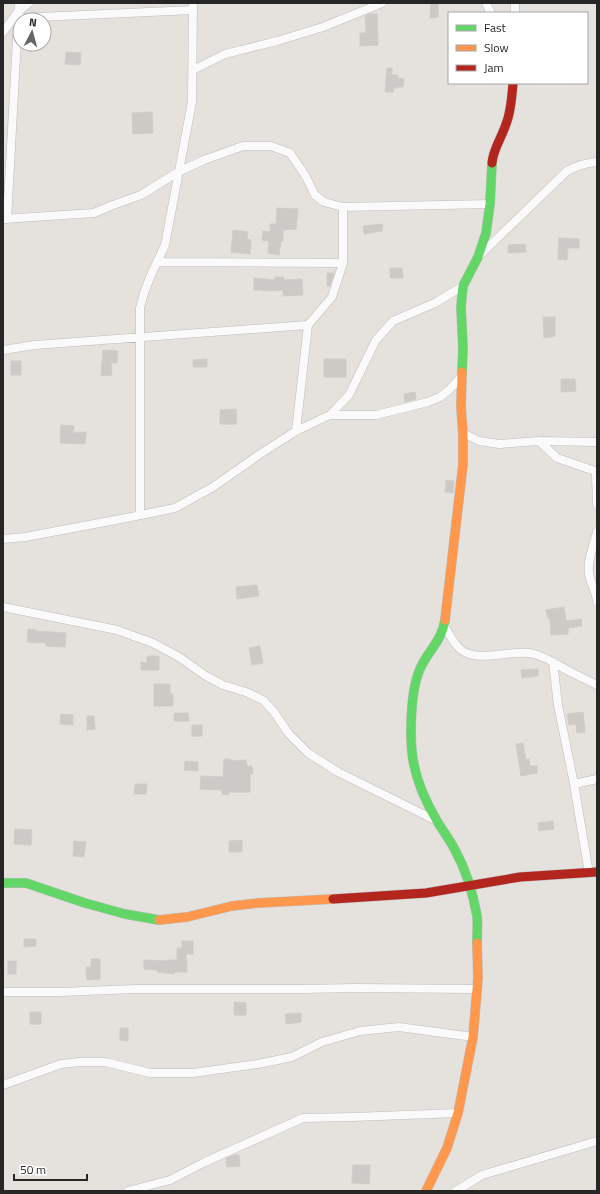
<svg xmlns="http://www.w3.org/2000/svg" width="600" height="1194" font-family="'Titillium Web',sans-serif">
	<style>
		.building { fill: #ccc9c6; stroke: #d0cdc8 }
		.lines { fill: none; stroke-linecap: round; stroke-linejoin: round }
		.street-casing { stroke: #bebdbe; stroke-width: 9 }
		.fast-casing { stroke: #bebdbe; stroke-width: 10 }
		.slow-casing { stroke: #bebdbe; stroke-width: 10 }
		.jam-casing { stroke: #bebdbe; stroke-width: 10 }
		.street { stroke: #fbfafa; stroke-width: 8 }
		.fast { stroke: #63d668; stroke-width: 9 }
		.slow { stroke: #ff974d; stroke-width: 9 }
		.jam { stroke: #b3261e; stroke-width: 9 }
	</style>
	<rect width="100%" height="100%" fill="#e5e1dc"/>
	<path class="building" d="M431,3h7v14l-8,1z
		M369,14h8l1,31 -18,1v-13h6l-1,-17z
		M66,52l15,1 -1,12 -15,-1z
		M387,68h5v7h6v3l6,1 -1,8h-6v1h-4l1,4h-9z
		M152,112l1,21 -20,1 -1,-21z
		M277,208l21,1 -2,20 -13,1v11h-2l-2,14 -11,-2 1,-12 -7,-1 1,-9 7,1v-8h6z
		M383,224l-1,7 -18,3 -1,-8z
		M233,230l15,2 -1,7 4,1 -1,14 -19,-2z
		M559,238l20,1v9h-11l-1,12 -9,-1z
		M525,244l1,8 -18,1v-8z
		M390,268h12l1,10h-13z
		M327,273h7l-4,13h-3z
		M275,277h9v3l18,-1 1,16 -20,1v-6l-20,1v-1h-9v-12l21,2z
		M543,317h12v19l-11,2z
		M103,350l15,1 -1,12h-6l1,12 -11,1z
		M207,359v8h-14v-7z
		M324,359h22v18h-22z
		M11,361h10v14h-10z
		M561,379h14l1,12 -15,1z
		M415,392l1,7 -11,3 -1,-8z
		M236,409l1,15h-17v-14z
		M61,425l13,1 -1,7 13,-1 -1,12 -25,-1z
		M446,480l8,1 -1,12 -8,-1z
		M257,585l2,11 -22,3 -1,-12z
		M564,607l2,14 15,-2 1,7 -14,2v6l-17,1 -1,-17h-2l-2,-8z
		M28,629l8,1v1l30,2 -1,14 -19,-1v-3l-19,-1z
		M260,646l3,17 -11,2 -3,-17z
		M147,656h12v14h-18v-8l6,1z
		M538,669v7l-16,2 -1,-8z
		M154,684h16v10h3v12h-19z
		M583,712l2,20 -8,1 -1,-9 -7,1 -2,-11z
		M174,713h14l1,8h-15z
		M61,714l12,1v10l-13,-1z
		M87,716h7l1,13 -8,1z
		M192,725h10v11h-10z
		M523,743l3,17 3,-1 1,7h7v7l-16,3 -5,-32z
		M224,759h7v2l15,-1 1,6h5l1,8h-3v18h-21v3l-7,-1v-4l-22,-1 1,-13 22,1z
		M185,761l13,1v9l-14,-1z
		M135,784h12l-1,10h-12z
		M553,821l1,8 -15,2 -1,-8z
		M15,829l17,1 -1,15 -17,-1z
		M242,840v12h-13v-11z
		M74,841l12,1 -2,15 -11,-1z
		M24,939h12v7l-12,1z
		M182,941h11v13h-7l1,18h-13v2l-17,-2 1,-2 -14,-1v-9l24,1v-1h9v-12h5z
		M91,959h9v20l-13,1 -1,-13h5z
		M8,961h8v13h-8z
		M234,1002l12,1v12h-12z
		M30,1012h11v12h-11z
		M301,1013v9l-15,2 -1,-10z
		M120,1028h8v13l-8,-1z
		M234,1155h5l1,11 -13,1 -1,-9z
		M353,1165h17l-1,19 -17,-1z"/>
	<g class="lines">
		<g class="street-casing">
			<path id="street" d="M486,3l5,10
				M515,3v10
				M17,18l176,-8
				M3,32l15,-20 11,-9
				M193,70l32,-16 52,-13 46,-14 59,-24
				M3,219l91,-6 19,-8 28,-10 37,-23 26,-12 39,-14h28l19,7 15,22 10,20 9,7 19,5 147,-3
				M7,219l12,-216
				M480,255l87,-84c10,-6 19,-8 30,-9
				M158,262l185,1
				M3,350l32,-5 273,-20
				M330,415h46l52,-13 12,-5 9,-7 12,-13
				M296,431l12,-106 24,-28 11,-34v-56
				M463,433l16,8 20,3 40,-3 58,1
				M539,441l18,17 38,13 1,3 1,30
				M140,515v-207l4,-15 7,-18 14,-30 27,-143 1,-99
				M597,532c-3,13 -10,28 -8,41 1,10 7,18 8,28
				M3,539l22,-2 101,-19 49,-10 38,-21 47,-33 36,-23 34,-16 19,-20 27,-55 17,-19 42,-18 28,-17
				M3,607l114,23 36,13 26,14 27,19 17,9 23,7 17,8 11,12 15,22 19,19 30,19 99,49
				M444,625c4,7 9,17 15,23 17,17 53,0 75,6 12,3 22,10 33,16 9,5 20,10 30,15
				M553,662l5,43 16,79 15,89
				M574,784l23,-5
				M3,992h58l74,-3h168l51,-1 123,1
				M3,1085l58,-21 19,-2h25l45,11h43l65,-9 34,-7 30,-15 38,-11 39,-4 74,10
				M128,1191l42,-11 35,-18 98,-44 50,-1 105,-4
				M456,1191l26,-16 115,-34"/>
		</g>
		<g class="fast-casing">
			<path id="fast" d="M462,372l1,-24 -2,-41 2,-21 15,-29 8,-24 4,-29 2,-41
				M445,620c-3,21 -18,32 -25,49 -10,22 -11,73 -6,96 4,20 13,39 23,56 6,10 13,19 18,29 11,20 18,43 22,66 1,9 0,19 0,27
				M3,883h23l59,20 40,11 34,6"/>
		</g>
		<g class="slow-casing">
			<path id="slow" d="M445,620l18,-156v-31l-2,-26 1,-35
				M159,920l28,-3 45,-11 26,-3 75,-4
				M426,1191l21,-43 11,-35 15,-76 5,-59 -1,-35"/>
		</g>
		<g class="jam-casing">
			<path id="jam" d="M492,163c1,-14 10,-26 14,-39 5,-12 6,-28 7,-41
				M333,899l93,-6 94,-16 77,-5"/>
		</g>
		<use href="#street" class="street"/>
		<use href="#fast" class="fast"/>
		<use href="#slow" class="slow"/>
		<use href="#jam" class="jam"/>
	</g>
	<rect width="600" height="1194" fill="none" stroke="#262626" stroke-width="8"/>
	<rect x="448" y="12" width="140" height="72" fill="#ffffff" stroke="#a8a8a8"/>
	<rect x="456" y="25" width="20" height="6" fill="#63d668" stroke="#a8a8a8"/>
	<text x="484" y="32" font-size="12" fill="#262626">Fast</text>
	<rect x="456" y="45" width="20" height="6" fill="#ff974d" stroke="#a8a8a8"/>
	<text x="484" y="52" font-size="12" fill="#262626">Slow</text>
	<rect x="456" y="65" width="20" height="6" fill="#b3261e" stroke="#a8a8a8"/>
	<text x="484" y="72" font-size="12" fill="#262626">Jam</text>
	<g transform="translate(32 32) rotate(6)"><circle r="19" fill="#ffffff" stroke="#a8a8a8"/>
	<path d="M0-3L7 15L0 10L-7 15Z" fill="#696766"/>
	<text y="-6" font-size="11" font-weight="bold" text-anchor="middle" fill="#262626">N</text>
	</g>
	<path d="M14 1174v6h73v-6" fill="none" stroke="#262626" stroke-width="2"/>
	<text x="20" y="1174" font-size="12" fill="#262626" stroke="#ffffff" stroke-width="3" paint-order="stroke">50 m</text>
</svg>
